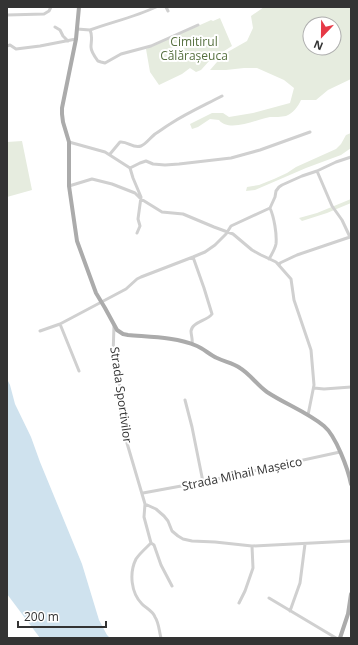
<svg xmlns="http://www.w3.org/2000/svg" width="358" height="645" font-family="'Open Sans',sans-serif">
	<style>
		.green { fill: #e6ecdf; fill-rule: evenodd }
		.water { fill: #cfe2ee }
		.lines { fill: none; stroke-linecap: round; stroke-linejoin: round }
		.minor { stroke: #d0d0d0; stroke-width: 3 }
		.major { stroke: #ababab; stroke-width: 4 }
		.labels { text-anchor: middle; stroke-width: 4; stroke-linejoin: round; paint-order: stroke }
		.park-label { font-size: 12px; fill: #56703f; stroke: #fff }
		.street-label { font-size: 12px; fill: #333; stroke: #fff }
	</style>
	<rect width="100%" height="100%" fill="#fff"/>
	<path class="green" d="M264,7h87v72l-23,11 -12,10h-15c-3,7 -8,13 -15,16 -5,1 -11,1 -16,1 -12,2 -41,16 -51,3l-9,-1 -12,8 -6,2 -2,-5 22,-11h11l6,4 24,-4 37,-10 4,-15 -10,-8 -27,-12h-13l-18,2h-16l14,-16 23,-13 6,-13 -2,-12zM310,24h24v24h-24z
		M220,18l12,28 -22,14 -9,10 -5,2 -6,-4 -8,6 -23,11 -9,-13 -4,-23 63,-28 2,-1 2,1z
		M351,133v15l-10,7 -35,13 -51,22 -9,1 1,-4 12,-2 15,-6 13,-6 9,-6 40,-18 5,-5 5,-9z
		M22,141l10,49 -25,7v-55z
		M351,199v4l-24,10 -25,8 -3,-3 18,-5z"/>
	<path class="water" d="M7,379l3,6 5,19 16,33 9,25 42,102 17,56 8,15 3,3h-70l-33,-44z"/>
	<g class="lines">
		<path class="minor" d="M166,7l2,4
			M7,15l37,-1 5,-3 2,-4
			M55,27l5,3 3,6 5,5
			M77,29l13,1
			M90,30c3,6 1,11 1,17 0,5 4,10 7,14l3,1 4,1 16,-9 30,-8 47,-21
			M90,30c22,-8 45,-13 66,-23
			M7,46l3,-1 6,4 24,-3 36,-7
			M69,142l36,10 25,16 3,10 8,19 -3,22 2,7 -3,7
			M110,154l10,-12c8,-1 13,7 21,4 5,-2 9,-8 14,-12 5,-3 10,-7 15,-10 17,-11 35,-19 52,-28
			M130,168l10,-5 6,-2 7,3 12,1 14,-1 52,-6 29,-8 50,-18
			M69,186l23,-7 20,5 23,9 6,6 21,13 21,2 31,13 19,7 19,16 9,5 15,7 15,17 3,21 17,50 3,35 -6,30
			M269,259c3,-5 6,-10 7,-15 1,-10 -2,-27 -6,-36
			M279,265l1,-2 17,-8 53,-18 -8,-17 -10,-14 -15,-35
			M60,324l19,47
			M114,325l-1,31 2,16 5,14v20l4,27 21,71 -1,13 7,26
			M40,331l20,-7 66,-35 11,-10 4,-2 52,-20 12,-5 10,-7 11,-11 5,-8 39,-18 5,-11 1,-6 3,-4 3,-2 20,-9 15,-5 19,-9 15,-5
			M192,344c1,-4 -1,-9 -1,-13 1,-9 16,-10 21,-17l-8,-26 -11,-31
			M314,388l10,1 27,-2
			M185,400l7,27 11,55
			M143,493l60,-11 137,-30
			M145,504l11,5 8,7 4,5 4,10 6,5 5,3 9,2 23,1 37,4 99,-5
			M151,543c-5,5 -11,10 -15,16 -7,14 -5,34 6,45 4,4 11,7 13,13 4,6 4,14 6,21
			M151,543l3,2 7,20 11,21
			M269,598l67,40
			M239,603l6,-12 8,-23 -1,-22
			M290,611l10,-28 5,-39"/>
		<path class="major" d="M79,7l-3,32 -14,69v6l1,8 6,20v44l8,55 19,52 9,15 12,22 6,4 5,1c22,2 48,2 69,11 7,3 13,9 20,12 8,4 16,5 23,10 10,6 17,17 27,24 18,12 40,20 57,34 12,10 24,43 27,58
			M340,638l8,-24 3,-20"/>
	</g>
	<g class="labels">
		<g class="park-label">
			<text x="194" y="46">Cimitirul<tspan x="194" dy="14">Călărașeuca</tspan></text>
		</g>
		<g class="street-label">
			<text transform="translate(121 395) rotate(82)" y="4">Strada Sportivilor</text>
			<text transform="translate(242 474) rotate(-12)" y="4">Strada Mihail Mașeico</text>
		</g>
	</g>
	<rect width="358" height="645" fill="none" stroke="#333333" stroke-width="16"/>
	<g transform="translate(322 36) rotate(202)"><circle r="19" fill="#ffffff" stroke="#adadad"/>
	<path d="M0-3L7 15L0 10L-7 15Z" fill="#e63946"/>
	<text y="-6" font-size="11" font-weight="bold" text-anchor="middle" fill="#333333">N</text>
	</g>
	<path d="M18 621v6h88v-6" fill="none" stroke="#333333" stroke-width="2"/>
	<text x="24" y="621" font-size="12" fill="#333333" stroke="#ffffff" stroke-width="3" paint-order="stroke">200 m</text>
</svg>
